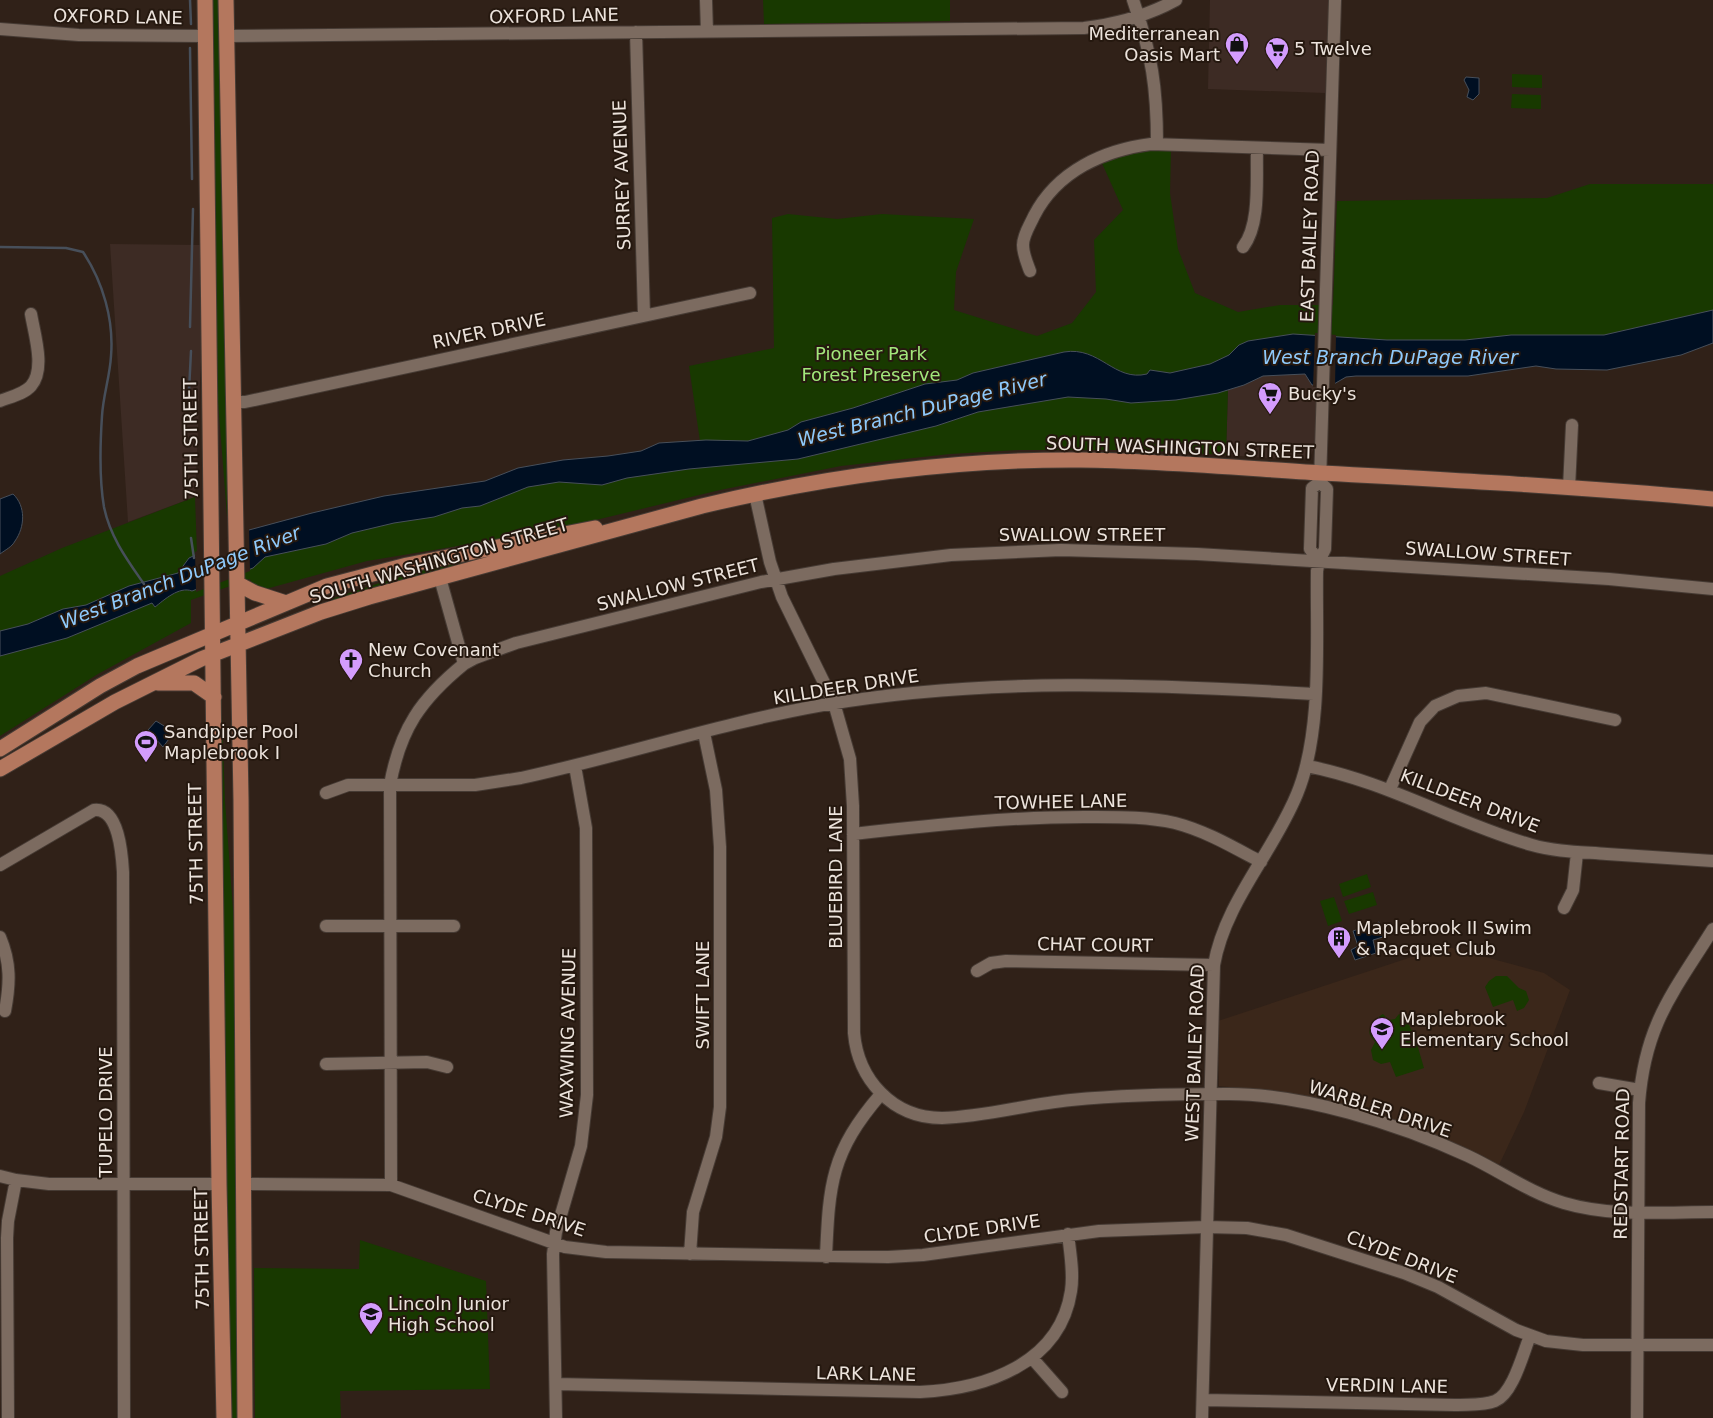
<svg xmlns="http://www.w3.org/2000/svg" width="1713" height="1418" font-family="'DejaVu Sans',sans-serif">
	<style>
		.commercial { fill: #3d2b24 }
		.built { fill: #3b271a }
		.green { fill: #183900 }
		.water { fill: #000f22; stroke: #474f5a }
		.pier { fill: #302118 }
		.lines { fill: none; stroke-linecap: round; stroke-linejoin: round }
		.stream { stroke: #474f5a; stroke-width: 2.5 }
		.minor-casing { stroke: #463b34; stroke-width: 14 }
		.major-casing { stroke: #463b34; stroke-width: 17 }
		.minor { stroke: #7c6b60; stroke-width: 12 }
		.major { stroke: #b4775e; stroke-width: 15 }
		.labels { text-anchor: middle; stroke-width: 4; stroke-linejoin: round; paint-order: stroke }
		.street-label { font-size: 18px; fill: #ece3dc; stroke: #25180f }
		.poi-label { font-size: 18px; fill: #ece3dc; stroke: #25180f; text-anchor: start }
		.park-label { font-size: 18px; fill: #a2e77b; stroke: #25180f }
		.water-label { font-size: 19px; font-style: italic; fill: #8fcafc; stroke: #25180f }
	</style>
	<rect width="100%" height="100%" fill="#302118"/>
	<path class="commercial" d="M1210,0h119l-4,93 -117,-4z
		M110,244l91,1v115l-6,137 -67,25z
		M1292,374h13l7,11h5l-2,58 -4,12 -3,3 -10,2 -72,-5 2,-66 35,-13z"/>
	<path class="built" d="M1445,946l99,27 26,17 -46,122 -25,53 -72,-32 -150,-41 -58,-6 -1,-65z"/>
	<path class="green" d="M210,0h11l9,515 -3,1 -11,-140z
		M763,0h187v21l-186,3z
		M1512,74l30,1v13l-30,-1z
		M1512,94l29,1v14l-30,-1z
		M1141,151h30l-1,42 8,56 17,44 43,19 42,-7h53l4,-104 210,-3 43,-14h123v143l-36,12 -426,18 -23,32 -2,66 -88,-5h-119l-69,4 -109,12 -121,24 -120,29 -118,23 -115,19 -101,28 -14,-4 -2,-6 -59,21v23l-93,51 -98,62v-160l62,-28 133,-51 2,57 325,-77 180,-22 -13,-89 85,-18 -2,-130 16,-4 49,5 45,-5 92,5 -18,53 -2,38 83,26 35,-13 24,-31 -2,-52 29,-30 -22,-49z
		M536,544l-205,57v-2l109,-36z
		M221,685l4,116 10,136 5,481h-11v-22z
		M1367,874l4,13 -28,10 -4,-13z
		M1373,892l4,13 -28,9 -5,-13z
		M1334,897l8,24 -14,5 -8,-25z
		M1496,976h11l12,12 7,3 3,9 -5,8 -7,3 -4,-11 -20,7 -8,-20 4,-6z
		M1383,1014l6,6 6,-1 4,-5 8,6 7,16 -2,3 5,5 7,24 -28,9 -6,-15 -9,2 -8,-4 -2,-10 4,-8c-1,-2 -4,-4 -5,-7 -3,-8 7,-18 13,-21z
		M360,1240l126,41 4,108 -150,2 1,27h-86l-1,-150 105,1z"/>
	<path class="water" d="M1466,77l13,1v16l-6,6 -6,-3 2,-7 -5,-10z
		M1713,310v33l-32,12 -74,15 -51,-1 -20,-3 -68,10h-112l-10,1 -12,7 -22,1 -7,-11 -42,2 -19,9 -26,8 -42,7 -45,3 -25,-4 -38,-2 -90,15 -42,14 -138,33 -109,10 -62,9 -25,7 -43,-3 -31,5 -48,19 -18,2 -28,9 -40,6 -42,10 -26,11 -61,13 -12,11 -61,23c-13,-5 -28,9 -37,16l-3,-4 -85,35 -67,18v-25l28,-7 35,-15 23,-4 43,-19 49,-13 11,-15 60,-28 63,-17 72,-17 101,-15 33,-13 45,-8 45,-4 33,-5 18,-8 47,-3 42,1 40,-11 13,-8 52,-14 72,-24 32,-4 16,-7 91,-21c36,-6 50,30 83,22l3,-4 20,3 40,-9 19,-9 10,-10 9,-4 45,-7 94,6h78l46,-5h93z
		M13,494c13,12 12,33 2,47 -3,6 -10,9 -15,13v-55z
		M156,721l18,11 -11,15 -15,-17z
		M1379,922l4,15 -10,3 3,13 -21,7 -4,-10 7,-4 -5,-15z"/>
	<path class="pier" d="M1315,333l21,2 -1,51 -22,1z
		M249,528l1,43 -54,21 -1,-40z"/>
	<g class="lines">
		<path class="stream" d="M190,0l1,24
			M190,48l2,131
			M0,247l66,1 17,4c20,30 31,68 28,104 -1,20 -8,40 -9,60 -2,30 -3,62 2,91 6,30 24,54 40,77
			M190,327l3,-118
			M188,411l3,-60
			M191,538l3,20"/>
		<g class="minor-casing">
			<path id="minor" d="M706,0l1,32
				M1133,0c19,54 24,88 24,144
				M0,29l79,6 126,1
				M636,32l8,284
				M227,36l857,-8c33,-4 63,-12 92,-28
				M1243,247c18,-23 13,-69 14,-99
				M1030,271c-3,-8 -7,-17 -7,-26 0,-10 7,-20 11,-29 23,-45 70,-66 117,-72l179,6
				M0,401c10,-4 24,-7 31,-15 15,-17 3,-53 0,-72
				M234,402h11l505,-109
				M1569,488l3,-63
				M755,494l15,68 12,35 52,106 16,56 3,47 1,227c4,46 38,85 88,85 43,-1 86,-14 129,-18 51,-5 103,-6 154,-6 76,-1 174,30 243,62 32,15 62,37 96,47 47,14 100,9 149,9
				M1319,561l-9,-12 2,-61 8,-6
				M464,664l11,-6 41,-15 245,-61 73,-13 117,-14 110,-5 136,4 412,25 104,10
				M1307,766c79,15 148,57 225,79 24,7 50,7 75,9 35,2 71,5 106,7
				M1390,789l30,-67 15,-16 23,-10 28,-3 129,27
				M326,793l22,-8h127l46,-7c101,-22 200,-55 302,-73 163,-28 327,-21 491,-11
				M853,834c81,-9 162,-18 243,-17 26,0 53,0 79,6 31,8 58,24 86,39
				M0,865l94,-55c25,-3 28,45 29,62l1,546
				M1564,908l9,-18 4,-37
				M326,926h128
				M0,937c11,26 10,47 5,74
				M977,971l14,-8 15,-2 208,4
				M326,1064l101,-2 20,5
				M1599,1083l41,7
				M0,1176l16,4 33,4h170
				M244,1184l147,1 174,62 41,5 282,5 35,-2 176,-24 107,-4 41,1 39,7 118,38 34,14 78,43 30,11 37,4h130
				M391,1185l-1,-400c10,-56 31,-86 74,-121l-24,-86
				M690,1254l3,-42 23,-75 4,-30v-260l-4,-57 -12,-57
				M826,1257c3,-73 5,-105 55,-163
				M1032,1358l30,34
				M556,1384l364,8c65,-3 140,-28 151,-101 3,-18 -1,-39 -3,-57
				M1203,1400l252,5c13,-1 28,1 40,-4 18,-7 28,-48 35,-65
				M8,1418l-1,-180 1,-17 8,-41
				M556,1418l-3,-164 3,-22 25,-86 6,-51 -1,-267 -11,-62
				M1202,1418l12,-453c11,-63 59,-112 83,-171 26,-63 19,-154 20,-223l2,-10 6,-12 2,-60 -7,-7 15,-482
				M1637,1418l2,-315c6,-79 34,-110 74,-174"/>
		</g>
		<g class="major-casing">
			<path id="major" d="M205,0l14,1184 5,234
				M226,0l15,799 4,619
				M238,584l17,9 31,10
				M158,683h36l20,14
				M0,749l100,-63 37,-20 190,-80 80,-21 188,-37
				M0,769l115,-67 86,-43 120,-47 48,-15 333,-91c125,-30 251,-47 379,-46 80,1 160,8 240,13 131,7 262,14 392,26"/>
		</g>
		<use href="#minor" class="minor"/>
		<use href="#major" class="major"/>
	</g>
	<defs>
		<g id="shop-pin" transform="scale(1.25)"><path d="M0 17L-7.5 6A9.5 9.5 0 1 1 7.5 6Z" fill="#d39cfd" stroke="#25180f"/><path d="M-5-2.5h2.3a2.7 3.5 0 0 1 5.4 0H5L5.5 6h-11ZM-1.5-2.5h3a1.5 2.3 0 0 0-3 0Z" fill="#111"/></g>
		<g id="supermarket-pin" transform="scale(1.25)"><path d="M0 17L-7.5 6A9.5 9.5 0 1 1 7.5 6Z" fill="#d39cfd" stroke="#25180f"/><path d="M-6-5.5h2.5l.6 2H6L4.5 2H-2.5L-4.4-4H-6ZM-1.5 3.2a1.3 1.3 0 1 0 .1 0ZM3 3.2a1.3 1.3 0 1 0 .1 0Z" fill="#111"/></g>
		<g id="church-pin" transform="scale(1.25)"><path d="M0 17L-7.5 6A9.5 9.5 0 1 1 7.5 6Z" fill="#d39cfd" stroke="#25180f"/><path d="M-1.2-6h2.4v3.5h3.3v2.4h-3.3V6h-2.4V-.1h-3.3v-2.4h3.3Z" fill="#111"/></g>
		<g id="stadium-pin" transform="scale(1.25)"><path d="M0 17L-7.5 6A9.5 9.5 0 1 1 7.5 6Z" fill="#d39cfd" stroke="#25180f"/><path d="M0-5a6.5 5 0 1 0 0 10a6.5 5 0 1 0 0-10ZM-3.5-1.8h7v3.6h-7Z" fill="#111"/></g>
		<g id="building-pin" transform="scale(1.25)"><path d="M0 17L-7.5 6A9.5 9.5 0 1 1 7.5 6Z" fill="#d39cfd" stroke="#25180f"/><path d="M-4-6H4V6H1V3H-1V6H-4ZM-2.5-4.3h1.7v1.8h-1.7ZM.8-4.3h1.7v1.8H.8ZM-2.5-1h1.7V.8h-1.7ZM.8-1h1.7V.8H.8Z" fill="#111"/></g>
		<g id="school-pin" transform="scale(1.25)"><path d="M0 17L-7.5 6A9.5 9.5 0 1 1 7.5 6Z" fill="#d39cfd" stroke="#25180f"/><path d="M0-5L7-2L0 1L-7-2ZM-4 1L0 2.5L4 1V4Q0 6-4 4Z" fill="#111"/></g>
	</defs>
	<g fill-rule="evenodd">
		<use href="#shop-pin" x="1237" y="44"/>
		<use href="#supermarket-pin" x="1277" y="49"/>
		<use href="#supermarket-pin" x="1270" y="394"/>
		<use href="#church-pin" x="351" y="660"/>
		<use href="#stadium-pin" x="146" y="742"/>
		<use href="#building-pin" x="1339" y="938"/>
		<use href="#school-pin" x="1382" y="1029"/>
		<use href="#school-pin" x="371" y="1314"/>
	</g>
	<g class="labels">
		<g class="street-label">
			<text transform="translate(554 16) rotate(-1)" y="6">OXFORD LANE</text>
			<text transform="translate(118 17) rotate(1)" y="6">OXFORD LANE</text>
			<text transform="translate(622 175) rotate(-92)" y="6">SURREY AVENUE</text>
			<text transform="translate(1310 236) rotate(-88)" y="6">EAST BAILEY ROAD</text>
			<text transform="translate(489 331) rotate(-12)" y="6">RIVER DRIVE</text>
			<text transform="translate(191 439) rotate(-91)" y="6">75TH STREET</text>
			<text transform="translate(1180 448) rotate(2)" y="6">SOUTH WASHINGTON STREET</text>
			<text x="1082" y="541">SWALLOW STREET</text>
			<text transform="translate(1488 554) rotate(4)" y="6">SWALLOW STREET</text>
			<text transform="translate(439 561) rotate(-16)" y="6">SOUTH WASHINGTON STREET</text>
			<text transform="translate(678 585) rotate(-14)" y="6">SWALLOW STREET</text>
			<text transform="translate(846 687) rotate(-9)" y="6">KILLDEER DRIVE</text>
			<text transform="translate(1470 801) rotate(21)" y="6">KILLDEER DRIVE</text>
			<text transform="translate(1061 802) rotate(-1)" y="6">TOWHEE LANE</text>
			<text transform="translate(196 844) rotate(-91)" y="6">75TH STREET</text>
			<text transform="translate(836 877) rotate(-90)" y="6">BLUEBIRD LANE</text>
			<text transform="translate(1095 945) rotate(1)" y="6">CHAT COURT</text>
			<text transform="translate(703 995) rotate(-90)" y="6">SWIFT LANE</text>
			<text transform="translate(568 1033) rotate(-89)" y="6">WAXWING AVENUE</text>
			<text transform="translate(1195 1053) rotate(-88)" y="6">WEST BAILEY ROAD</text>
			<text transform="translate(1380 1109) rotate(18)" y="6">WARBLER DRIVE</text>
			<text transform="translate(106 1112) rotate(-90)" y="6">TUPELO DRIVE</text>
			<text transform="translate(1622 1164) rotate(-89)" y="6">REDSTART ROAD</text>
			<text transform="translate(529 1213) rotate(18)" y="6">CLYDE DRIVE</text>
			<text transform="translate(982 1229) rotate(-8)" y="6">CLYDE DRIVE</text>
			<text transform="translate(202 1249) rotate(-91)" y="6">75TH STREET</text>
			<text transform="translate(1402 1257) rotate(21)" y="6">CLYDE DRIVE</text>
			<text transform="translate(866 1374) rotate(1)" y="6">LARK LANE</text>
			<text transform="translate(1387 1386) rotate(1)" y="6">VERDIN LANE</text>
		</g>
		<g class="poi-label">
			<text x="1220" y="40" text-anchor="end">Mediterranean<tspan x="1220" dy="21">Oasis Mart</tspan></text>
			<text x="1294" y="55">5 Twelve</text>
			<text x="1288" y="400">Bucky's</text>
			<text x="368" y="656">New Covenant<tspan x="368" dy="21">Church</tspan></text>
			<text x="164" y="738">Sandpiper Pool<tspan x="164" dy="21">Maplebrook I</tspan></text>
			<text x="1356" y="934">Maplebrook II Swim<tspan x="1356" dy="21">&amp; Racquet Club</tspan></text>
			<text x="1400" y="1025">Maplebrook<tspan x="1400" dy="21">Elementary School</tspan></text>
			<text x="388" y="1310">Lincoln Junior<tspan x="388" dy="21">High School</tspan></text>
		</g>
		<g class="park-label">
			<text x="871" y="360">Pioneer Park<tspan x="871" dy="21">Forest Preserve</tspan></text>
		</g>
		<g class="water-label">
			<text x="1390" y="364">West Branch DuPage River</text>
			<text transform="translate(922 409) rotate(-14)" y="7">West Branch DuPage River</text>
			<text transform="translate(180 577) rotate(-21)" y="7">West Branch DuPage River</text>
		</g>
	</g>
</svg>
